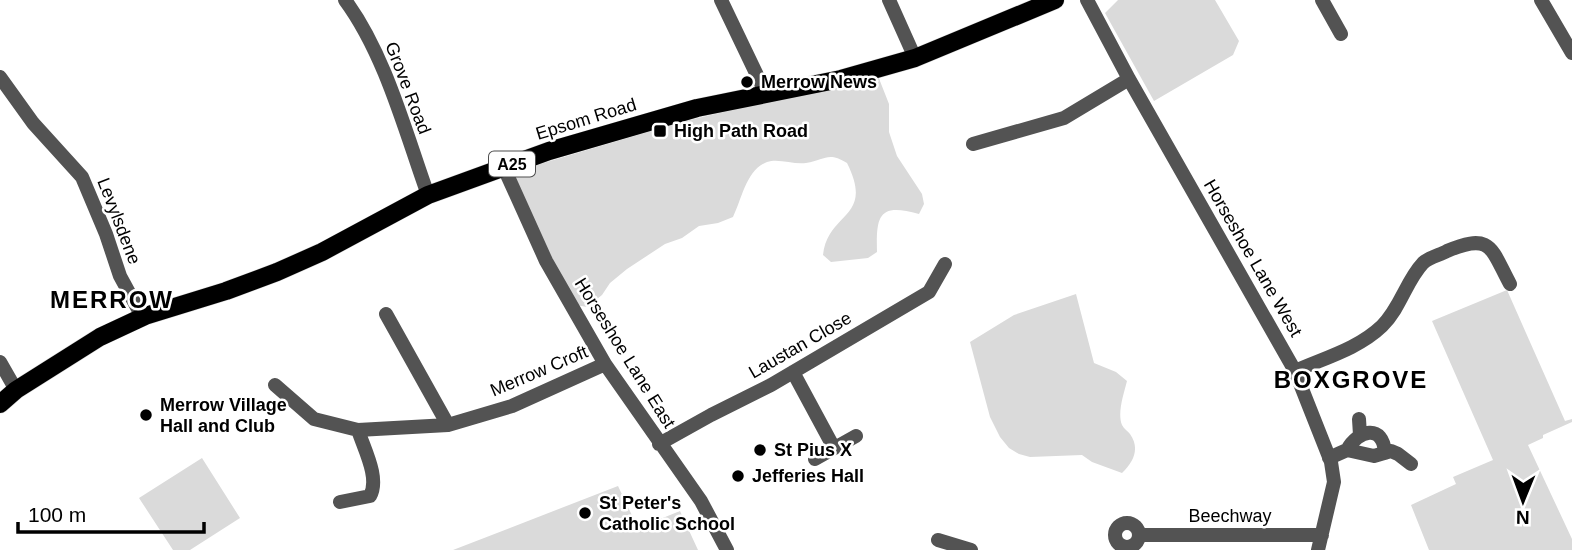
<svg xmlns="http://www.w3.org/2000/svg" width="1572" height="550" font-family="Helvetica,sans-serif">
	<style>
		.green { fill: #dadada }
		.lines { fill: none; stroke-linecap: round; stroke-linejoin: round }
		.major-casing { stroke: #dbdbdb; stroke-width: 19 }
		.minor { stroke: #535353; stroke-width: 14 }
		.major { stroke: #000; stroke-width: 18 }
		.poi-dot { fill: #000; stroke: #fff; stroke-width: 2.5 }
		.labels { text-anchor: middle; stroke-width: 5; stroke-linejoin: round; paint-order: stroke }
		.shield { fill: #fff; stroke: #4c4c4c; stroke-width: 2 }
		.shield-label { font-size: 16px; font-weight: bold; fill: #000 }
		.poi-label { font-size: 18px; font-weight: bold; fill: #000; stroke: #fff; text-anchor: start }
		.street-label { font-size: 18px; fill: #000; stroke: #fff }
		.district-label { font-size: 24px; font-weight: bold; letter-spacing: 2px; fill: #000; stroke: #fff }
	</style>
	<rect width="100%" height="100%" fill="#fff"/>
	<path class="green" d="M1118,0h97l24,41 -6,14 -79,46 -49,-88z
		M878,76l11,28v28l8,24 25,38 2,10 -5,10c-40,-11 -43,1 -42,38l-9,6 -37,4 -8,-7c5,-44 52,-36 24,-92 -19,-12 -22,-3 -41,0 -12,2 -27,-5 -39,-1 -21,8 -25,37 -34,55l-15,6 -19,3 -17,12 -17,6 -38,25 -17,14 -8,12 -15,12 -17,-3 -64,-130 175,-52z
		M1507,290l58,131 7,-2v3l-29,13v3l-15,7 44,94v11h-143l-18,-45 45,-21 -3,-7 40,-17 -61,-139z
		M1076,294l18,69 22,9 11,9c-3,12 -10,32 -5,44 2,4 6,6 8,9 10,14 4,28 -8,39l-30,-11 -10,-7 -52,2 -11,-3 -10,-6 -9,-11 -10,-20 -20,-75 44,-27z
		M202,458l38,60 -50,32h-17l-34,-52z
		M618,486l20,42 42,-17 18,39h-245z"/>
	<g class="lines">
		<g class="major-casing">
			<path id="major" d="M0,404l16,-14 84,-53 45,-21 81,-25 51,-19 45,-20 106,-57 121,-44 148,-43 144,-29 74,-21 140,-58"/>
		</g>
		<path class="minor" d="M345,0c40,54 60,131 83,195
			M721,0l45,94
			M889,0l26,58
			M1087,0l42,79 166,292 36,91 3,20 -16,68
			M1322,0l19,34
			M1541,0l31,53
			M0,77l33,46 49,54 24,57 14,42 19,35 6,5
			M973,144l91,-26 65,-39
			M504,168l42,93 59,103 96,137 26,49
			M386,314l62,111
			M0,362l16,28
			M1295,371c29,-13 63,-22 87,-45 19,-19 24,-45 41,-63 6,-6 17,-8 24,-12 45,-19 44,-2 63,33
			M793,372l41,76
			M275,385l39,34 44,11 90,-5 64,-19 93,-42
			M1359,419l1,16
			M659,444l52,-29 60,-30 158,-93 16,-28
			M1347,450c11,-20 36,-27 38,3
			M1329,458l18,-8 27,6 17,-5 7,3 13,10
			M815,459l41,-23
			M340,502l30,-6c10,-18 -6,-47 -12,-66
			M1115 535a12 12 0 1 1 24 0a12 12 0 1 1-24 0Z
			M1139,535h183
			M938,540l33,10"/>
		<use href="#major" class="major"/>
	</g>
	<g class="poi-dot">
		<circle cx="747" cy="82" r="7"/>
		<rect x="653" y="124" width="14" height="14" rx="3.5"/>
		<circle cx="146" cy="415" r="7"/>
		<circle cx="760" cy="450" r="7"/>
		<circle cx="738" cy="476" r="7"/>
		<circle cx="585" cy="513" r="7"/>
	</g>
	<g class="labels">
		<rect class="shield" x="489" y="151.5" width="46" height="25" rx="5"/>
		<g class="shield-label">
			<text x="512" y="170">A25</text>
		</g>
		<g class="poi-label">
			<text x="761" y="88">Merrow News</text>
			<text x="674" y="137">High Path Road</text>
			<text x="160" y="411">Merrow Village<tspan x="160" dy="21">Hall and Club</tspan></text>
			<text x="774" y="456">St Pius X</text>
			<text x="752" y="482">Jefferies Hall</text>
			<text x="599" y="509">St Peter's<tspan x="599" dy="21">Catholic School</tspan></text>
		</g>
		<g class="street-label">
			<text transform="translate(408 88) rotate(69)" y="6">Grove Road</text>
			<text transform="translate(586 119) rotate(-17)" y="6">Epsom Road</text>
			<text transform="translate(119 221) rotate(69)" y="6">Levylsdene</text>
			<text transform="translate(1253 258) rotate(60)" y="6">Horseshoe Lane West</text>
			<text transform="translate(800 345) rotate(-30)" y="6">Laustan Close</text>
			<text transform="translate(625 353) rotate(58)" y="6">Horseshoe Lane East</text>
			<text transform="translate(539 371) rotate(-23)" y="6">Merrow Croft</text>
			<text x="1230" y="522">Beechway</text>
		</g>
		<g class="district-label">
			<text x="112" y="308">MERROW</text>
			<text x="1351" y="388">BOXGROVE</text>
		</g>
	</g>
	<g transform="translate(1523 501) rotate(181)" stroke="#ffffff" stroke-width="5" paint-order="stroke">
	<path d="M0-5L12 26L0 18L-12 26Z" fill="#000000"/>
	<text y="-10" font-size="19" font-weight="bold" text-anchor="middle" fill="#000000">N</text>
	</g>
	<path d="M18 522v10h186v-10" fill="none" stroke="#000000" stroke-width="3.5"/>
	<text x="28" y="522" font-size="21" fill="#000000" stroke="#ffffff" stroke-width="5" paint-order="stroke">100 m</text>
</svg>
